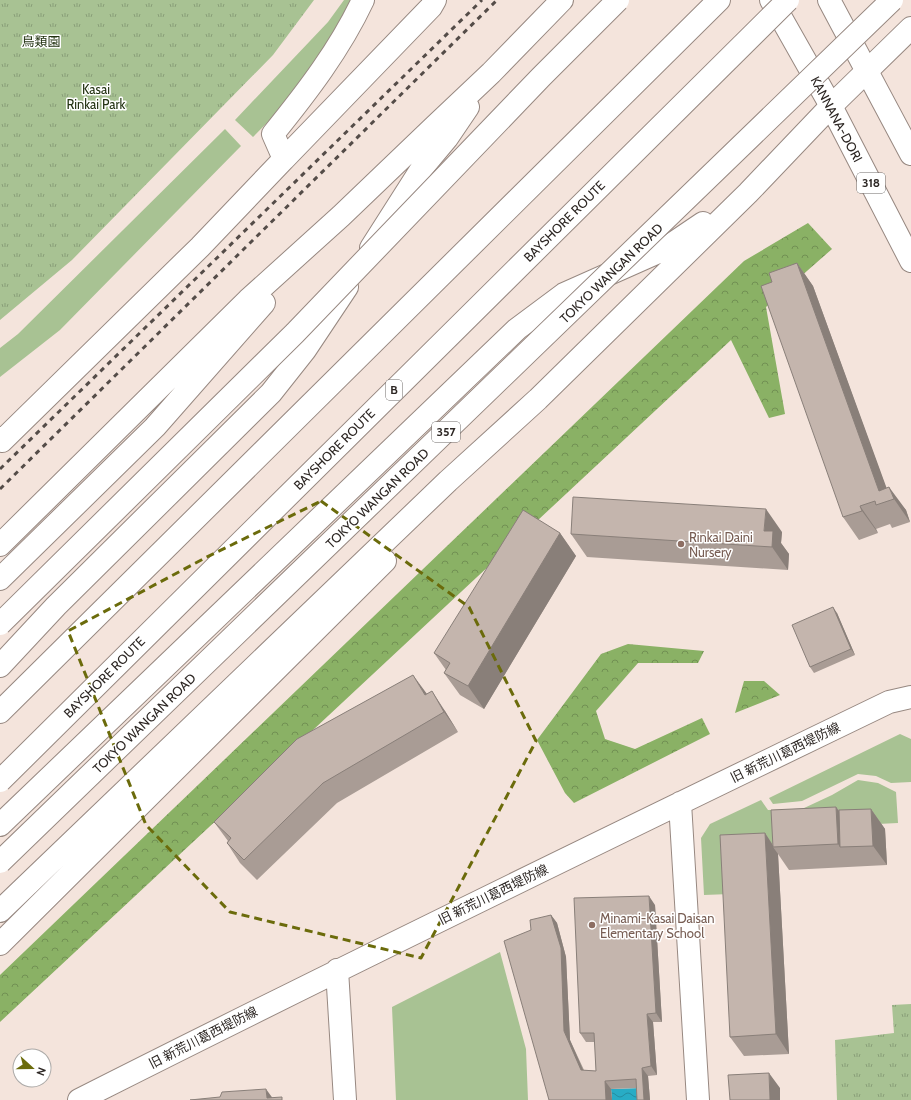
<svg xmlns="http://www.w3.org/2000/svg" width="911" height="1100" font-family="Cabin,'Noto Sans JP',sans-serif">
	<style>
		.green { fill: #a8c293 }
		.forest { fill: url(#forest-crowns) }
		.park { fill: url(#park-tufts) }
		.water { fill: url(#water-waves) }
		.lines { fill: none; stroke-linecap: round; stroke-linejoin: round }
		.minor-casing { stroke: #978881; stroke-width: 24 }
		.major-casing { stroke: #978881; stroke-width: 24 }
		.highway-casing { stroke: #978881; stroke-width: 24 }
		.minor { stroke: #fff; stroke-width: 22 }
		.major { stroke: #fff; stroke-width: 22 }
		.highway { stroke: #fff; stroke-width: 22 }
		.rail { stroke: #544c48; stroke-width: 3; stroke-dasharray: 5 5; stroke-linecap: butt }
		.highway-bridge-casing { stroke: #978881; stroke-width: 24; stroke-linecap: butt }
		.highway-bridge { stroke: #fff; stroke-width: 22 }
		.wall { fill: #a99c95 }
		.shaded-wall { fill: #897f79 }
		.building { fill: #c4b5ad; stroke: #897f79 }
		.marked { fill: none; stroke: #6b6b0b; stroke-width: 3; stroke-dasharray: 8 5; stroke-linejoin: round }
		.education-dot { fill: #8d6e63; stroke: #fff; stroke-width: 1.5 }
		.labels { text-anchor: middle; stroke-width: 3; stroke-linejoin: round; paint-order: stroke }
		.shield { fill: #fff; stroke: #6c6866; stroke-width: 1 }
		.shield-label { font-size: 12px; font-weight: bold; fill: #2d2724 }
		.park-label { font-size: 13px; fill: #223211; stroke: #fff }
		.street-label { font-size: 13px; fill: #2d2724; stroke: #fff }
		.education-label { font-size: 13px; fill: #785e54; stroke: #fff; text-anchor: start }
	</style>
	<defs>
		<pattern id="forest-crowns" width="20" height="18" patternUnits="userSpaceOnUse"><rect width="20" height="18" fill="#8ab165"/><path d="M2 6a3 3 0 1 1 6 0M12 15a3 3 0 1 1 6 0" fill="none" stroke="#719053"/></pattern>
		<pattern id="park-tufts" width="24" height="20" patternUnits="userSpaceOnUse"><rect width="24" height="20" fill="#a8c293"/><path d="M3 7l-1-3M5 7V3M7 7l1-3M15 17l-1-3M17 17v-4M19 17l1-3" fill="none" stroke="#899e78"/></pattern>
		<pattern id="water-waves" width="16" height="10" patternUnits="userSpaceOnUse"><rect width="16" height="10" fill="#28acc5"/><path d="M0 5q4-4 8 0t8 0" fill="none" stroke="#238ca0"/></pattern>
	</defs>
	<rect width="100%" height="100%" fill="#f4e4dc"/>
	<path class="green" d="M344,0h15l-54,84 -52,53 -18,-17 93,-98z
		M225,129l16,17 -181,184 -60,47v-29l18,-14z
		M900,734l11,5v43l-20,1 -15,-7 -18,-2 -56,27 -29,3 -4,-6z
		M858,780l20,3 18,9 2,31 -122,6 1,15 -50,1 3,49 -26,1 -3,-57 9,-14 51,-24 7,10 34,-1 30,-14z
		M500,952l26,97 2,51h-132l-4,-93z"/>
	<path class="forest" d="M808,223l24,26 -66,58 19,107 -16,4 -38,-78 -731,682v-47l744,-714z
		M628,644l76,7 -6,12h-60l-42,48 9,28 30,10 67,-31 8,16 -136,69 -9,-10 -28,-53 64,-86z
		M744,681h20l16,14 -45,18z"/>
	<path class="park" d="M0,0h314l-41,55 -201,205 -72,60z
		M911,1004v96h-74l-2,-60 59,-7 -2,-28z"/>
	<path class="water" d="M642,1088l1,12h-31l-1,-11z"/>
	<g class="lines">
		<g class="minor-casing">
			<path id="minor" d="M284,159l147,-152 4,-7
				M0,438l2,3 198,-194 84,-88 -11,-25c34,-42 67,-85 90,-134
				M680,803l18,297
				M337,970l8,130
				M79,1100c269,-136 539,-267 810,-398l22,-5"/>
		</g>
		<g class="major-casing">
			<path id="major" d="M771,0l60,106 80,155
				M829,0l82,154"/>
		</g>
		<g class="highway-casing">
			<path id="highway" d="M371,248l51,-80 25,-30 21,-31
				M0,545l248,-245 93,-84 94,-90 56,-53 71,-73
				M0,579l155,-152 109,-124
				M0,666l56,-60 215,-213 34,-43 42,-63
				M0,712l719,-712
				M0,825l517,-496 47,-35 99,-44 40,-27
				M0,911l448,-430 90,-82 210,-206 83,-87 80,-78
				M0,944l385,-383"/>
		</g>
		<use href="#minor" class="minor"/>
		<use href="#major" class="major"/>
		<use href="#highway" class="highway"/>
		<path class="rail" d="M0,469l482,-469
			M0,489l497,-489"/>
		<g class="highway-bridge-casing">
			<path id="highway-bridge" d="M0,624l295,-291 246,-256 77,-77
				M0,781l788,-781
				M0,862l892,-862"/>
		</g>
		<use href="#highway-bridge" class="highway-bridge"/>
	</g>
	<path class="wall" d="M797,263l16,23 73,202 20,22 4,12 -18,6 -2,-4 -14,5 2,4 -19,7 -16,-23 -71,-235z
		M782,532l-1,11 8,11 -1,16 -201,-13 -16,-23z
		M560,533l16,23 -92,153 -24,-14 -16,-22 2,-3 -12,-17z
		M837,613l18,42 -41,18 -4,-6z
		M426,694l19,17 13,21 -121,71 -80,77 -17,-17 -13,-20 1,-2 -14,-19z
		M836,807l3,3 32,-1 14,20 2,36 -98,5 -11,-16 11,200 -45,2 -14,-19 35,-204 8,12z
		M655,905l7,117h-9l4,53 -9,1 2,24h-13v-12l-26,1 1,11h-63l-18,-170 20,-15 6,8 9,34 4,83 14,30 12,1 -1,-29h-9l-6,-9z"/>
	<path class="shaded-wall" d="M797,263l16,23 78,214 -12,-9z
		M889,487l17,23 4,12 -16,-23z
		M860,506l16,23 2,4 -16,-22z
		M766,509l16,23 -1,11 8,11 -1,16 -16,-23 -8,-16z
		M560,533l16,23 -92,153 -16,-23z
		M833,607l4,6 18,42 -4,-6z
		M413,675l14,19 -2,1z
		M432,691l13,20 13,21 -14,-20z
		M836,807l16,23 -12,17 -2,-3z
		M871,809l14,20 2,36 -14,-19z
		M765,833l9,14h-1l5,7 11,200 -13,-20z
		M649,896l6,9 7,117 -6,-9z
		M551,915l6,8 9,34 4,83 17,39 -6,-9 -17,-39z
		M647,1014l6,8 4,53 -6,-9z
		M642,1068l6,8 2,24h-6z
		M769,1073l11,15v12h-10z
		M605,1081l6,8 1,11h-6z
		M266,1089l8,11 -7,-2z"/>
	<path class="building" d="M797,263l82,228 10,-4 5,12 -18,6 -1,-4 -15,5 2,5 -19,6 -82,-231 11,-4 -3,-9z
		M573,497l193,12 -2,22h9l-1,16 -201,-13z
		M523,510l37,23 -92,153 -24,-13 6,-10 -16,-10z
		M833,607l18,42 -41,18 -18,-42z
		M413,675l12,20 7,-4 12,21 -121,71 -79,77 -17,-17 4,-5 -17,-16 83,-83z
		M836,807l2,37 -65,3 -2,-37z
		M871,809l2,37 -33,1 -1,-37z
		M765,833l11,201 -46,3 -10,-202z
		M649,896l7,117 -9,1 4,52 -9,2 2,32h-7l-1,-21 -31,2 1,19h-57l-45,-159 27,-11 -1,-10 21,-5 10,33 3,83 17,39 15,1 -2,-38h-14l-6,-135z
		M769,1073l1,27h-40l-2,-25z
		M266,1089l1,9 15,-1v3h-92l30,-3 2,-5z"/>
	<path class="marked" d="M321,501l148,106 67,134 -115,217 -191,-46 -84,-87 -78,-194 137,-73z"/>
	<g class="education-dot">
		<circle cx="681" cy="544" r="4"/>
		<circle cx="592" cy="925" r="4"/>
	</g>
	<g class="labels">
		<g class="shield">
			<rect x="857" y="173" width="28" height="20" rx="3"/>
			<rect x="386" y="380" width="16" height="20" rx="3"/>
			<rect x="432" y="422" width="28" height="20" rx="3"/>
		</g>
		<g class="shield-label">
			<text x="871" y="187">318</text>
			<text x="394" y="394">B</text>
			<text x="446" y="436">357</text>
		</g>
		<g class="park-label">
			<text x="41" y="46">鳥類園</text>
			<text x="96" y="94">Kasai<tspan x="96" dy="15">Rinkai Park</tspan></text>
		</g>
		<g class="street-label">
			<text transform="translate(837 119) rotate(62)" y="5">KANNANA-DORI</text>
			<text transform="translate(564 221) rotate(-45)" y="5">BAYSHORE ROUTE</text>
			<text transform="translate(611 273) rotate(-44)" y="5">TOKYO WANGAN ROAD</text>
			<text transform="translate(334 449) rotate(-45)" y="5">BAYSHORE ROUTE</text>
			<text transform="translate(377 498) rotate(-44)" y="5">TOKYO WANGAN ROAD</text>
			<text transform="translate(104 677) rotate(-45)" y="5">BAYSHORE ROUTE</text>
			<text transform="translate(144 723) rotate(-44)" y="5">TOKYO WANGAN ROAD</text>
			<text transform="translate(785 752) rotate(-26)" y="5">旧 新荒川葛西堤防線</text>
			<text transform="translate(493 894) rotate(-26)" y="5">旧 新荒川葛西堤防線</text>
			<text transform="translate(203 1037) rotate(-27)" y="5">旧 新荒川葛西堤防線</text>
		</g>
		<g class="education-label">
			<text x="689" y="542">Rinkai Daini<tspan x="689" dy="15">Nursery</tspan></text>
			<text x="600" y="923">Minami-Kasai Daisan<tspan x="600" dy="15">Elementary School</tspan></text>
		</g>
	</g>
	<g transform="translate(32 1068) rotate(111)"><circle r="19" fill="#ffffff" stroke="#aba9a7"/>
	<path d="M0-3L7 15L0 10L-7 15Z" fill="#6b6b0b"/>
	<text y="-6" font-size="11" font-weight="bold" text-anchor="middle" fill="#2d2724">N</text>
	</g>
</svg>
